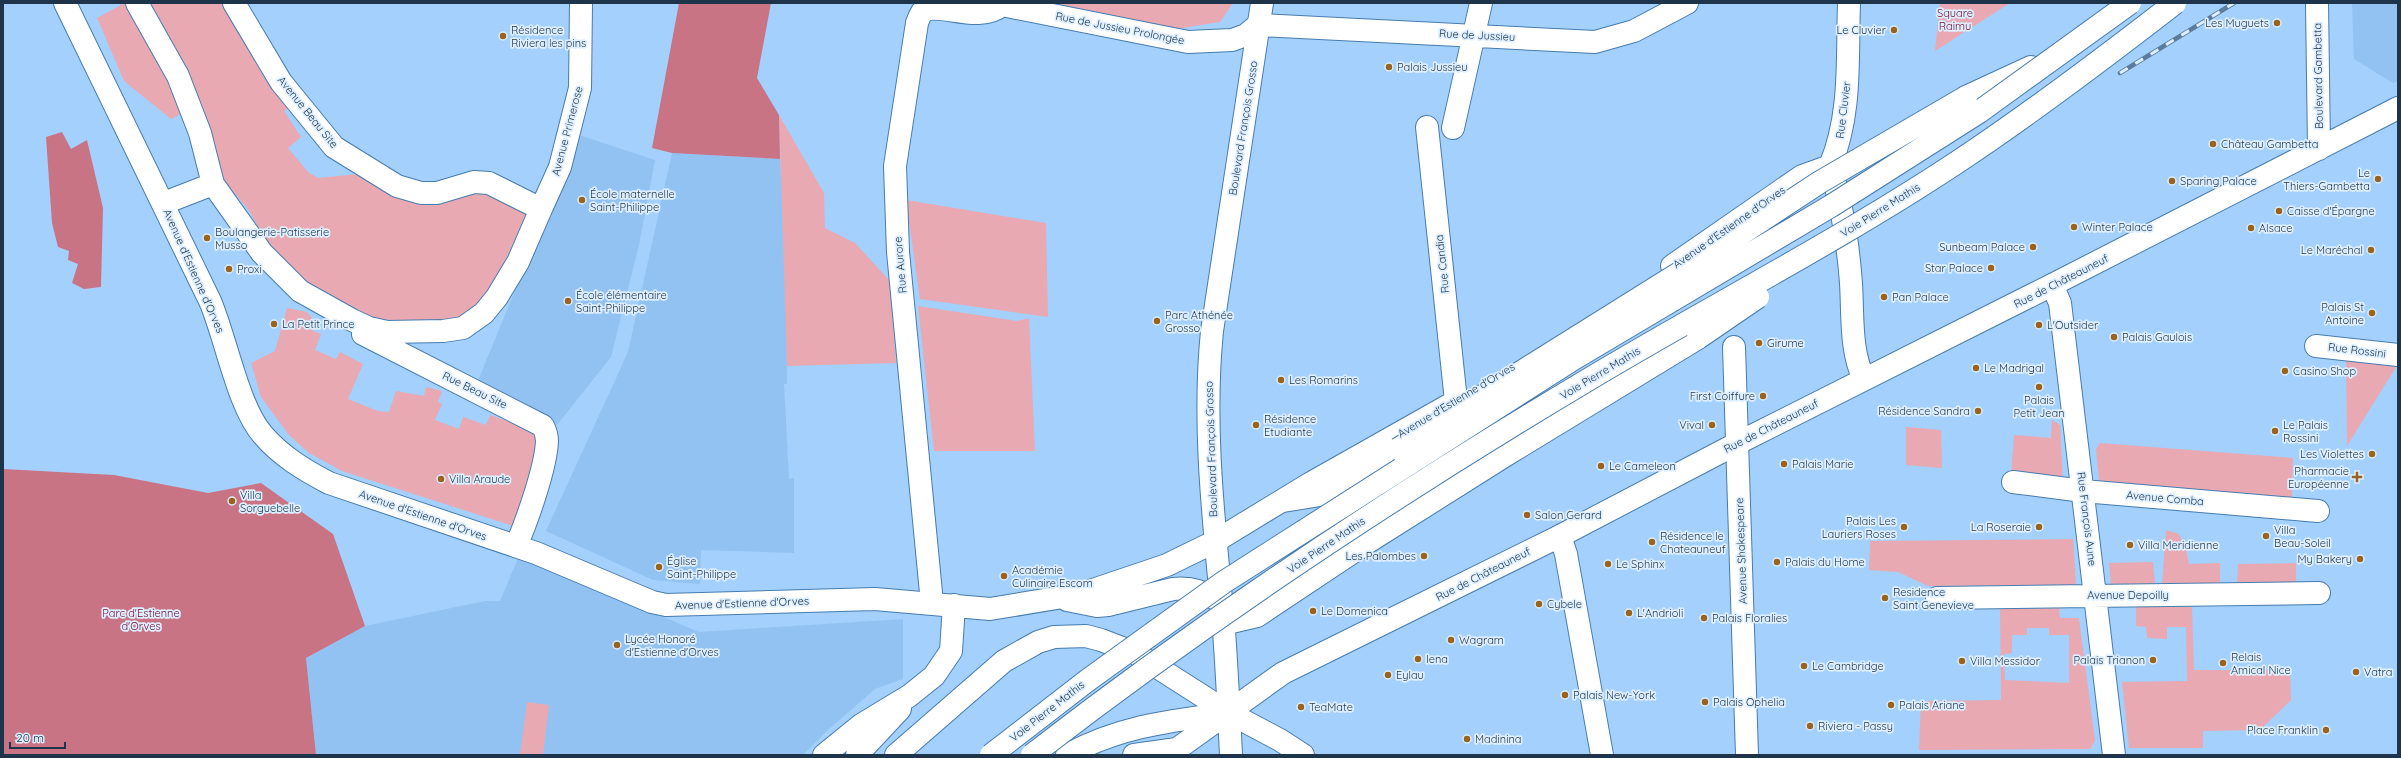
<svg xmlns="http://www.w3.org/2000/svg" width="2401" height="758" font-family="Quicksand,sans-serif">
	<style>
		.built { fill: #92c2f2 }
		.green { fill: #e8a9b3; fill-rule: evenodd }
		.forest { fill: #c87484 }
		.lines { fill: none; stroke-linecap: round; stroke-linejoin: round }
		.street-casing { stroke: #467caf; stroke-width: 24 }
		.secondary-casing { stroke: #467caf; stroke-width: 24 }
		.primary-casing { stroke: #467caf; stroke-width: 24 }
		.highway-casing { stroke: #467caf; stroke-width: 24 }
		.street { stroke: #fff; stroke-width: 22 }
		.secondary { stroke: #fff; stroke-width: 22 }
		.primary { stroke: #fff; stroke-width: 22 }
		.highway { stroke: #fff; stroke-width: 22 }
		.rail-casing { stroke: #5b7c9c; stroke-width: 4.5 }
		.rail { stroke: #def; stroke-width: 3; stroke-dasharray: 9; stroke-linecap: butt }
		.highway-bridge-casing { stroke: #467caf; stroke-width: 24; stroke-linecap: butt }
		.highway-bridge { stroke: #fff; stroke-width: 22 }
		.poi-dot { fill: #99631c; stroke: #def; stroke-width: 1.5 }
		.labels { text-anchor: middle; stroke-width: 3.5; stroke-linejoin: round; paint-order: stroke }
		.park-label { font-size: 11px; fill: #713; stroke: #def }
		.poi-label { font-size: 11px; fill: #1d344a; stroke: #def; text-anchor: start }
		.street-label { font-size: 11px; fill: #1d344a; stroke: #def }
	</style>
	<rect width="100%" height="100%" fill="#a3d0fc"/>
	<path class="built" d="M2352,3h46v78l-5,2 -39,-24z
		M579,135l76,25 -16,85 -28,112 -54,68 -80,-42z
		M672,153l108,6 5,90 2,135h-3l5,95 5,-1v75l-93,-3 -1,34 -47,-4 -107,-49 82,-179z
		M519,556l180,76 204,-13v60l-28,10 -46,40 -26,26h-487l-10,-97 59,-32 120,-25h15z"/>
	<path class="green" d="M119,3h8l57,109 -13,7 -47,-38 -27,-63 24,-13z
		M140,3h86l64,104 -6,4 17,26 -13,11 20,24 10,6 50,-5 51,23 60,-11 48,28 -40,87 -32,25 -61,2 -25,-7 -61,-36 -37,-34 -23,-41 -24,-28 -8,-15z
		M1055,3h178l-13,19 -51,8z
		M1940,3h70l-75,48z
		M779,115l45,78 1,35 30,15 35,38 6,82 -109,3z
		M906,200l140,23 2,94 -128,-18z
		M918,306l99,15 12,-3 6,133h-101z
		M287,308l20,4 9,11 -3,8 8,3 -6,16 21,9 4,-7 23,12 -15,35 30,12 11,1 7,-21 28,5 2,-9 16,4 -4,11 4,2 -7,16 24,9 4,-12 23,8 4,-10 51,18 -25,94 -174,-56 -33,-18 -20,-18 -28,-38 -10,-34 24,-12z
		M2346,356l50,11 -49,79z
		M2052,420l8,5 3,56 -52,-6 3,-40 37,3z
		M1906,427l35,3 1,38 -36,-3z
		M2100,443l193,15 -1,41 -193,-18 -3,-32z
		M2166,530l13,4 7,15 3,15 31,-1v21l-58,1z
		M2073,539l3,46 -148,1 -30,-14 -29,-2 1,-29z
		M2153,562l2,23 -44,1 -2,-23z
		M2296,563v20l-59,1 1,-20z
		M2136,607h56l2,63h96l1,30 -31,30 -57,1v17h-74l-7,-66 65,-1 -1,-54h-19v12l-20,-1 -1,-11 -10,-1z
		M2059,608l1,10h19l16,123 -5,8 -171,1 2,-49 80,-1 -1,-91zM2027,628h22v7h20v48l-64,-3 -1,-26 8,-1v-18h15z
		M527,702l22,3 -6,50h-23z"/>
	<path class="forest" d="M679,3h92l-14,75 22,37 1,44 -108,-6 -20,-5z
		M62,132l9,17 16,-9 16,68 -2,79 -17,2 -12,-6 6,-19 -10,-4 1,-9 -11,-4 -6,-24 -6,-86z
		M3,469l111,6 94,18 53,-10 72,51 32,92 -59,32 10,97h-313z"/>
	<g class="lines">
		<g class="street-casing">
			<path id="street" d="M137,3l41,73 22,57 13,51
				M1849,3c-2,54 3,111 -19,163 12,37 18,78 21,117 2,31 -1,68 13,96
				M1427,127l29,274
				M1453,128l28,-125
				M164,203l49,-19 49,69 38,38 52,29 17,8 18,4 56,-1 20,-3 21,-15 13,-16 21,-35 23,-53 -52,-26 -15,-1 -37,11h-16l-24,-7 -63,-39 -53,-65 -47,-79
				M541,209l19,-42 20,-79 1,-85
				M1672,266l130,-90 28,-10
				M2052,285l8,18 54,452
				M363,334l180,92c2,4 4,10 4,15 -1,26 -20,80 -31,105
				M2316,346l82,9
				M1734,347l13,408
				M2013,482l70,9 235,20
				M1560,536l6,18 36,201
				M1214,542l97,-59 147,-83
				M1937,598l382,-5
				M932,603l-34,-351 -3,-86 22,-143c1,-3 3,-8 5,-11 15,-12 56,13 80,-7l186,37 44,-2 14,-5 12,-10 337,17 39,-11 53,-28"/>
		</g>
		<g class="secondary-casing">
			<path id="secondary" d="M65,3l145,298c16,37 28,106 53,134 18,21 41,35 66,48l207,70 116,49 14,3 209,-6 115,10 91,-15 86,-29 47,-23
				M2317,3l2,146
				M1067,600l30,6 11,-1 65,-16c20,-2 31,3 48,13
				M1229,713l51,27 23,15
				M824,755l37,-30 48,-29 25,-20 17,-25 3,-46
				M857,755l43,-46
				M1134,755l43,-6 106,-76 277,-137 178,-93 314,-158 346,-177"/>
		</g>
		<g class="primary-casing">
			<path id="primary" d="M1231,755c-2,-41 -4,-83 -7,-124 -9,-101 -22,-200 -12,-300l50,-328"/>
		</g>
		<g class="highway-casing">
			<path id="highway" d="M1966,97l65,-30
				M1283,501l37,-6 78,-46
				M1223,624l34,-8 111,-74 138,-87 192,-117
				M896,755l108,-94 34,-19 16,-5 32,-1 15,4 34,13 94,60
				M1067,755c54,-29 102,-34 162,-42"/>
		</g>
		<use href="#street" class="street"/>
		<use href="#secondary" class="secondary"/>
		<use href="#primary" class="primary"/>
		<use href="#highway" class="highway"/>
		<g class="rail-casing">
			<path id="rail" d="M2120,73l114,-70"/>
		</g>
		<use href="#rail" class="rail"/>
		<g class="highway-bridge-casing">
			<path id="highway-bridge" d="M1698,338l60,-41
				M1398,449l323,-202 99,-65 146,-85
				M991,755l97,-75 136,-98 351,-224 256,-152 148,-94 151,-109
				M1032,755c178,-138 366,-262 559,-377 122,-73 249,-138 368,-217 74,-49 145,-103 216,-158"/>
		</g>
		<use href="#highway-bridge" class="highway-bridge"/>
	</g>
	<g class="poi-dot">
		<circle cx="2277" cy="23" r="4"/>
		<circle cx="1894" cy="30" r="4"/>
		<circle cx="503" cy="36" r="4"/>
		<circle cx="1389" cy="67" r="4"/>
		<circle cx="2213" cy="144" r="4"/>
		<circle cx="2378" cy="179" r="4"/>
		<circle cx="2172" cy="181" r="4"/>
		<circle cx="582" cy="200" r="4"/>
		<circle cx="2279" cy="211" r="4"/>
		<circle cx="2074" cy="227" r="4"/>
		<circle cx="2251" cy="228" r="4"/>
		<circle cx="207" cy="238" r="4"/>
		<circle cx="2033" cy="247" r="4"/>
		<circle cx="2371" cy="250" r="4"/>
		<circle cx="1991" cy="268" r="4"/>
		<circle cx="229" cy="269" r="4"/>
		<circle cx="1884" cy="297" r="4"/>
		<circle cx="568" cy="301" r="4"/>
		<circle cx="2372" cy="313" r="4"/>
		<circle cx="1157" cy="321" r="4"/>
		<circle cx="274" cy="324" r="4"/>
		<circle cx="2039" cy="325" r="4"/>
		<circle cx="2114" cy="337" r="4"/>
		<circle cx="1759" cy="343" r="4"/>
		<circle cx="1976" cy="368" r="4"/>
		<circle cx="2285" cy="371" r="4"/>
		<circle cx="1281" cy="380" r="4"/>
		<circle cx="2039" cy="387" r="4"/>
		<circle cx="1763" cy="396" r="4"/>
		<circle cx="1978" cy="411" r="4"/>
		<circle cx="1256" cy="425" r="4"/>
		<circle cx="1712" cy="425" r="4"/>
		<circle cx="2275" cy="431" r="4"/>
		<circle cx="2372" cy="454" r="4"/>
		<circle cx="1784" cy="464" r="4"/>
		<circle cx="1601" cy="466" r="4"/>
		<path d="M2355 471h4v4h4v4h-4v4h-4v-4h-4v-4h4z"/>
		<circle cx="441" cy="479" r="4"/>
		<circle cx="232" cy="501" r="4"/>
		<circle cx="1527" cy="515" r="4"/>
		<circle cx="1904" cy="527" r="4"/>
		<circle cx="2039" cy="527" r="4"/>
		<circle cx="2266" cy="536" r="4"/>
		<circle cx="1652" cy="542" r="4"/>
		<circle cx="2130" cy="545" r="4"/>
		<circle cx="1424" cy="556" r="4"/>
		<circle cx="2360" cy="559" r="4"/>
		<circle cx="1777" cy="562" r="4"/>
		<circle cx="1608" cy="564" r="4"/>
		<circle cx="659" cy="567" r="4"/>
		<circle cx="1004" cy="576" r="4"/>
		<circle cx="1885" cy="598" r="4"/>
		<circle cx="1539" cy="604" r="4"/>
		<circle cx="1313" cy="611" r="4"/>
		<circle cx="1629" cy="613" r="4"/>
		<circle cx="1704" cy="618" r="4"/>
		<circle cx="1451" cy="640" r="4"/>
		<circle cx="617" cy="645" r="4"/>
		<circle cx="1418" cy="659" r="4"/>
		<circle cx="2153" cy="660" r="4"/>
		<circle cx="1962" cy="661" r="4"/>
		<circle cx="2223" cy="663" r="4"/>
		<circle cx="1804" cy="666" r="4"/>
		<circle cx="2356" cy="672" r="4"/>
		<circle cx="1388" cy="675" r="4"/>
		<circle cx="1565" cy="695" r="4"/>
		<circle cx="1705" cy="702" r="4"/>
		<circle cx="1891" cy="705" r="4"/>
		<circle cx="1301" cy="707" r="4"/>
		<circle cx="1810" cy="726" r="4"/>
		<circle cx="2326" cy="730" r="4"/>
		<circle cx="1467" cy="739" r="4"/>
	</g>
	<g class="labels">
		<g class="park-label">
			<text x="1955" y="17">Square<tspan x="1955" dy="13">Raimu</tspan></text>
			<text x="141" y="617">Parc d'Estienne<tspan x="141" dy="13">d'Orves</tspan></text>
		</g>
		<g class="poi-label">
			<text x="2269" y="27" text-anchor="end">Les Muguets</text>
			<text x="511" y="34">Résidence<tspan x="511" dy="13">Riviera les pins</tspan></text>
			<text x="1886" y="34" text-anchor="end">Le Cluvier</text>
			<text x="1397" y="71">Palais Jussieu</text>
			<text x="2221" y="148">Château Gambetta</text>
			<text x="2370" y="177" text-anchor="end">Le<tspan x="2370" dy="13">Thiers-Gambetta</tspan></text>
			<text x="2180" y="185">Sparing Palace</text>
			<text x="590" y="198">École maternelle<tspan x="590" dy="13">Saint-Philippe</tspan></text>
			<text x="2287" y="215">Caisse d'Épargne</text>
			<text x="2082" y="231">Winter Palace</text>
			<text x="2259" y="232">Alsace</text>
			<text x="215" y="236">Boulangerie-Patisserie<tspan x="215" dy="13">Musso</tspan></text>
			<text x="2025" y="251" text-anchor="end">Sunbeam Palace</text>
			<text x="2363" y="254" text-anchor="end">Le Maréchal</text>
			<text x="1983" y="272" text-anchor="end">Star Palace</text>
			<text x="237" y="273">Proxi</text>
			<text x="576" y="299">École élémentaire<tspan x="576" dy="13">Saint-Philippe</tspan></text>
			<text x="1892" y="301">Pan Palace</text>
			<text x="2364" y="311" text-anchor="end">Palais St<tspan x="2364" dy="13">Antoine</tspan></text>
			<text x="1165" y="319">Parc Athénée<tspan x="1165" dy="13">Grosso</tspan></text>
			<text x="282" y="328">La Petit Prince</text>
			<text x="2047" y="329">L'Outsider</text>
			<text x="2122" y="341">Palais Gaulois</text>
			<text x="1767" y="347">Girume</text>
			<text x="1984" y="372">Le Madrigal</text>
			<text x="2293" y="375">Casino Shop</text>
			<text x="1289" y="384">Les Romarins</text>
			<text x="1755" y="400" text-anchor="end">First Coiffure</text>
			<text x="2039" y="404" text-anchor="middle">Palais<tspan x="2039" dy="13">Petit Jean</tspan></text>
			<text x="1970" y="415" text-anchor="end">Résidence Sandra</text>
			<text x="1264" y="423">Résidence<tspan x="1264" dy="13">Etudiante</tspan></text>
			<text x="1704" y="429" text-anchor="end">Vival</text>
			<text x="2283" y="429">Le Palais<tspan x="2283" dy="13">Rossini</tspan></text>
			<text x="2364" y="458" text-anchor="end">Les Violettes</text>
			<text x="1792" y="468">Palais Marie</text>
			<text x="1609" y="470">Le Cameleon</text>
			<text x="2349" y="475" text-anchor="end">Pharmacie<tspan x="2349" dy="13">Européenne</tspan></text>
			<text x="449" y="483">Villa Araude</text>
			<text x="240" y="499">Villa<tspan x="240" dy="13">Sorguebelle</tspan></text>
			<text x="1535" y="519">Salon Gerard</text>
			<text x="1896" y="525" text-anchor="end">Palais Les<tspan x="1896" dy="13">Lauriers Roses</tspan></text>
			<text x="2031" y="531" text-anchor="end">La Roseraie</text>
			<text x="2274" y="534">Villa<tspan x="2274" dy="13">Beau-Soleil</tspan></text>
			<text x="1660" y="540">Résidence le<tspan x="1660" dy="13">Chateauneuf</tspan></text>
			<text x="2138" y="549">Villa Meridienne</text>
			<text x="1416" y="560" text-anchor="end">Les Palombes</text>
			<text x="2352" y="563" text-anchor="end">My Bakery</text>
			<text x="667" y="565">Église<tspan x="667" dy="13">Saint-Philippe</tspan></text>
			<text x="1785" y="566">Palais du Home</text>
			<text x="1616" y="568">Le Sphinx</text>
			<text x="1012" y="574">Académie<tspan x="1012" dy="13">Culinaire Escom</tspan></text>
			<text x="1893" y="596">Residence<tspan x="1893" dy="13">Saint Genevieve</tspan></text>
			<text x="1547" y="608">Cybele</text>
			<text x="1321" y="615">Le Domenica</text>
			<text x="1637" y="617">L'Andrioli</text>
			<text x="1712" y="622">Palais Floralies</text>
			<text x="625" y="643">Lycée Honoré<tspan x="625" dy="13">d'Estienne d'Orves</tspan></text>
			<text x="1459" y="644">Wagram</text>
			<text x="2231" y="661">Relais<tspan x="2231" dy="13">Amical Nice</tspan></text>
			<text x="1426" y="663">Iena</text>
			<text x="2145" y="664" text-anchor="end">Palais Trianon</text>
			<text x="1970" y="665">Villa Messidor</text>
			<text x="1812" y="670">Le Cambridge</text>
			<text x="2364" y="676">Vatra</text>
			<text x="1396" y="679">Eylau</text>
			<text x="1573" y="699">Palais New-York</text>
			<text x="1713" y="706">Palais Ophelia</text>
			<text x="1899" y="709">Palais Ariane</text>
			<text x="1309" y="711">TeaMate</text>
			<text x="1818" y="730">Riviera - Passy</text>
			<text x="2318" y="734" text-anchor="end">Place Franklin</text>
			<text x="1475" y="743">Madinina</text>
		</g>
		<g class="street-label">
			<text transform="translate(1120 28) rotate(11)" y="4">Rue de Jussieu Prolongée</text>
			<text transform="translate(1477 35) rotate(3)" y="4">Rue de Jussieu</text>
			<text transform="translate(2318 76) rotate(-91)" y="4">Boulevard Gambetta</text>
			<text transform="translate(1843 110) rotate(-83)" y="4">Rue Cluvier</text>
			<text transform="translate(308 112) rotate(51)" y="4">Avenue Beau Site</text>
			<text transform="translate(1243 128) rotate(-81)" y="4">Boulevard François Grosso</text>
			<text transform="translate(567 131) rotate(-75)" y="4">Avenue Primerose</text>
			<text transform="translate(1880 210) rotate(-32)" y="4">Voie Pierre Mathis</text>
			<text transform="translate(1729 227) rotate(-35)" y="4">Avenue d'Estienne d'Orves</text>
			<text transform="translate(1442 264) rotate(-96)" y="4">Rue Candia</text>
			<text transform="translate(900 265) rotate(-95)" y="4">Rue Aurore</text>
			<text transform="translate(194 271) rotate(66)" y="4">Avenue d'Estienne d'Orves</text>
			<text transform="translate(2061 281) rotate(-27)" y="4">Rue de Châteauneuf</text>
			<text transform="translate(2357 350) rotate(7)" y="4">Rue Rossini</text>
			<text transform="translate(1600 373) rotate(-31)" y="4">Voie Pierre Mathis</text>
			<text transform="translate(475 390) rotate(26)" y="4">Rue Beau Site</text>
			<text transform="translate(1456 400) rotate(-31)" y="4">Avenue d'Estienne d'Orves</text>
			<text transform="translate(1771 426) rotate(-27)" y="4">Rue de Châteauneuf</text>
			<text transform="translate(1211 449) rotate(-92)" y="4">Boulevard François Grosso</text>
			<text transform="translate(2165 498) rotate(5)" y="4">Avenue Comba</text>
			<text transform="translate(423 515) rotate(19)" y="4">Avenue d'Estienne d'Orves</text>
			<text transform="translate(2087 519) rotate(83)" y="4">Rue François Aune</text>
			<text transform="translate(1326 545) rotate(-34)" y="4">Voie Pierre Mathis</text>
			<text transform="translate(1741 551) rotate(-92)" y="4">Avenue Shakespeare</text>
			<text transform="translate(1483 574) rotate(-27)" y="4">Rue de Châteauneuf</text>
			<text x="2128" y="599">Avenue Depoilly</text>
			<text transform="translate(742 603) rotate(-2)" y="4">Avenue d'Estienne d'Orves</text>
			<text transform="translate(1047 711) rotate(-38)" y="4">Voie Pierre Mathis</text>
		</g>
	</g>
	<rect width="2401" height="758" fill="none" stroke="#1d344a" stroke-width="8"/>
	<path d="M10 742v6h55v-6" fill="none" stroke="#1d344a" stroke-width="2"/>
	<text x="16" y="742" font-size="12" fill="#1d344a" stroke="#ddeeff" stroke-width="3" paint-order="stroke">20 m</text>
</svg>
